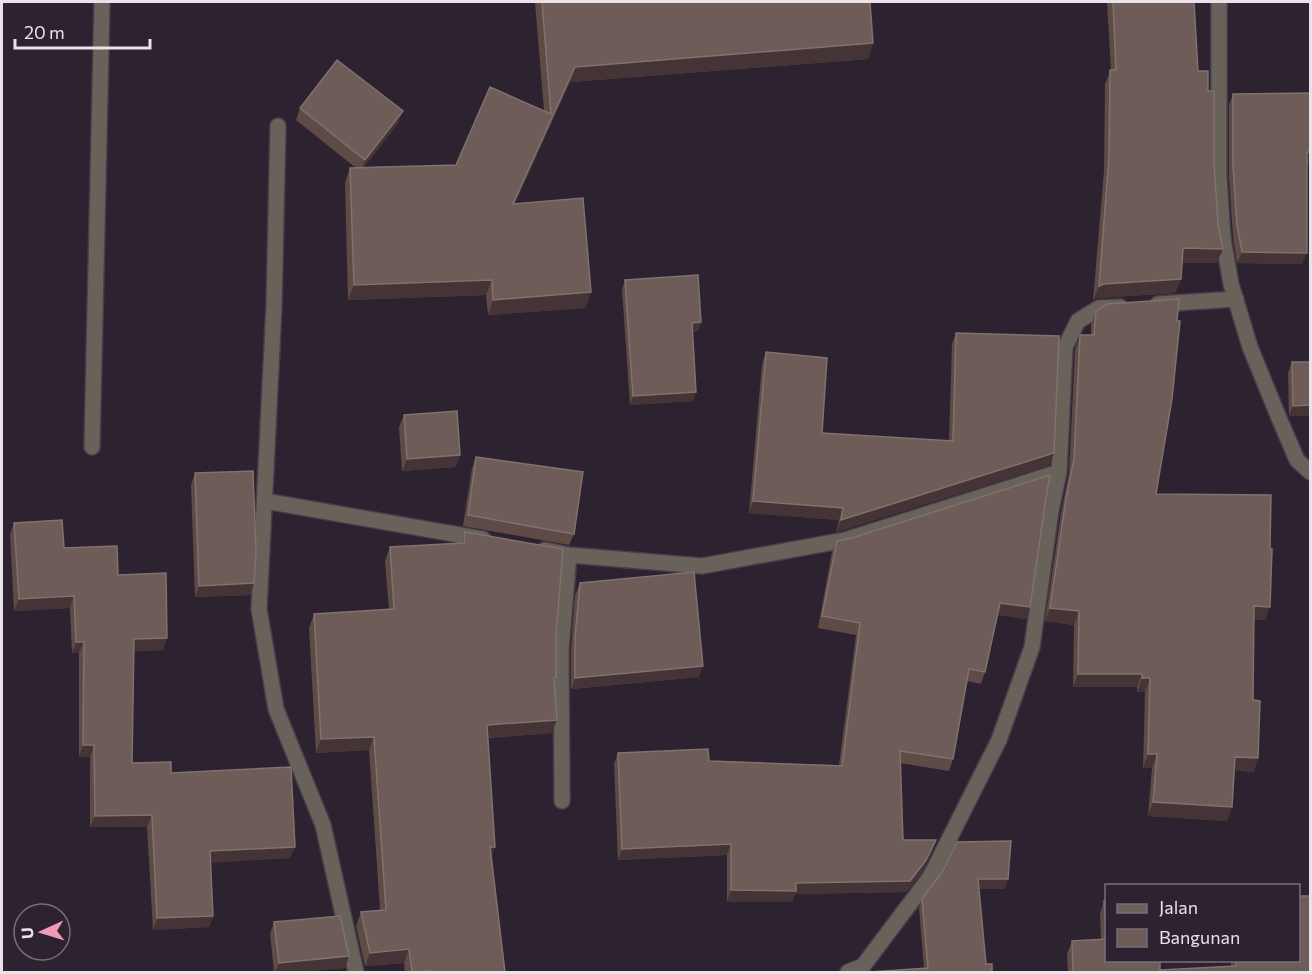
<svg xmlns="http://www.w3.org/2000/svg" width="1312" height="974" font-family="Commissioner,sans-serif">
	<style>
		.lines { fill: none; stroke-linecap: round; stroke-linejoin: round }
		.street-casing { stroke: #473d4a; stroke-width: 18 }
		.street { stroke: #68625b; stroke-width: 15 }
		.wall { fill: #5e4b46 }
		.shaded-wall { fill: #443436 }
		.building { fill: #6d5c58; stroke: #81716f; stroke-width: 1.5 }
	</style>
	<rect width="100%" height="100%" fill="#2d2230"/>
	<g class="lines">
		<g class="street-casing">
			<path id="street" d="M1219,2v175l4,61 8,46 19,63 29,71 18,42 13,12
				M278,126l-4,180 -15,303 17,100 47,116 33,147
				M1158,304l78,-5
				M92,447l10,-445
				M265,501l218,38
				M545,550l24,5 133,11 143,-26 214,-68
				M562,801l-1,-152 8,-94
				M848,972l15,-6 67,-89 69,-137 33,-93 19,-136 8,-39 6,-125 13,-26 21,-13 21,-1"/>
		</g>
		<use href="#street" class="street"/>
	</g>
	<path class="wall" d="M535,2h335l3,41 -5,16 -298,23 -55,121 76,89 -6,16 -97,7 -2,-20 -138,5 -3,-117 5,-15h6l-60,-48 4,-12 98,15 -34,44 92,-2 88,-54z
		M1107,2h87l4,69 10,20 6,72 3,100h-35l-1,16 -6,14 -77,5 -5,2 11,-129 1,-87 6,-14z
		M1233,94l78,70h-4l-5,100 -65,-1 -4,-26 -4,-60v-72z
		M625,280l76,42 -3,9 -6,1 1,69 -63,4 -8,-116z
		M1096,311l60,183 109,126h-11l-1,80 1,72 -20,-2 -2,37 -5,14 -79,-5 4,-48h-9l2,-76h-8v-5h-64l1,-62 -29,-4 16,-108 8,-40 6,-123 5,-15h11v-11z
		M956,333l94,132 -214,67 3,-12 -90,-7 13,-149 4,-12 56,81 127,8 3,-97z
		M1292,362h19l-22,54 -1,-43z
		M404,415l52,52 -54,4 -3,-44z
		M476,457l98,77 -5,11 -106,-19 9,-58z
		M195,473l59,110 -4,12 -55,2 -4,-112z
		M1046,498l-20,121 -28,-4 -13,57 -4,12 -14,-3 -14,78 -4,12 -49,-8 3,77h33l-4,11 -10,21 -16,20 -111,2 -3,8h-65v-47l-109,5 -4,-96 4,-11 91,8 130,4 17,-130 -38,-7 14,-76 5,-11z
		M14,523l104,52 45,75 -29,1 -2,112 39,10 124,74 -5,11 -80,4 3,54 -4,11 -56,3 -6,-103h-57v-70h-11v-104h-7l-2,-45 -56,3 -4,-77z
		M465,532l91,103v43l-2,6 -2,49 -64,5 4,119 13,115h-100l-1,-9 -39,3 -9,-40 5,-14 19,-2 -11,-160 -53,3 -7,-125 5,-14 75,-4 -4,-49 5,-14 72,-4z
		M580,583l119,94 -128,12v-40l4,-54z
		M1311,861v111h-243l-1,-18 5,-13 29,-2 -1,-25 4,-13 56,69 71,-4v-6h68l10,-64 1,-33z
		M1008,879l-4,10h-25l7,75 -62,4 -5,-60 3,-9z
		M274,922l75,34 -4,12 -48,4h-23l-4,-38z"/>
	<path class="shaded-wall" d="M873,43l-5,16 -298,23 -62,137 5,-15 62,-137z
		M403,111l-5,12 -38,49 5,-12z
		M1307,152h4v12h-8z
		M1183,248l40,1 -6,14h-39z
		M1242,252l65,1 -5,11 -65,-1z
		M1181,279l-6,14 -77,5 -5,2 6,-14 5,-2z
		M492,280l-6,15 -138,5 6,-15z
		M591,292l-6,16 -97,7 5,-15z
		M701,322l-3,9 -10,1 4,-9z
		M696,392l-3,9 -63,4 3,-9z
		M1311,405v11h-22l4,-10z
		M1054,453l-4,12 -214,67 5,-12z
		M460,455l-4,12 -54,4 5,-12z
		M753,501l90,7 -4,12 -90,-7z
		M254,583l-4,12 -55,2 4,-11z
		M74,596l-4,12 -56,3 5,-12z
		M1000,603l30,4 -4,12 -30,-4z
		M1254,606l16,1 -5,13h-16z
		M1050,608l29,3 -5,14 -29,-4z
		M167,638l-4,12 -33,1 4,-12z
		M76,642h8l-5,11h-7z
		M703,666l-4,11 -128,12 4,-11z
		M1078,674h64l-5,13h-64z
		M1142,678h8l-5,14h-8z
		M557,720l-5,13 -70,5 5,-13z
		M374,737l-5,13 -53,3 5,-14z
		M83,745h11l-4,12h-11z
		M1148,754h9l-5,14h-9z
		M1235,757l23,1 -4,14 -24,-2z
		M1153,802l79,5 -5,14 -79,-5z
		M152,815l-5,12h-57l5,-11z
		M936,840l-4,11 -10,21 -16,20 -111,2 -3,8h-65l4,-12z
		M731,844l-4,11 -109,5 4,-11z
		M295,847l-5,11 -85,5 5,-12z
		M490,847h5l-4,13z
		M978,879h30l-4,10h-29z
		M213,916l-4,11 -56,3 4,-12z
		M409,949l-5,14 -39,3 5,-13z
		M349,956l-4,12 -48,4h-22l4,-9z"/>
	<path class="building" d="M542,2h328l3,41 -298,24 -62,137 70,-6 8,94 -98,8 -1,-20 -138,5 -4,-117 106,-3 34,-78 61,27z
		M1113,2h81l4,69h10v20h6v72l4,62 5,24 -40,-1 -2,31 -77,5 -5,2 10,-129 1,-87h6z
		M337,60l66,51 -38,49 -65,-52z
		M1311,93v59h-4v101l-65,-1 -5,-27 -4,-60v-71z
		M698,275l3,47 -9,1 4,69 -63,4 -8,-116z
		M1179,299l-2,22h3l-8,78 -16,95 115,1 -1,54h2l-2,58 -16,-1 -1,94 7,1 -2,57 -23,-1 -3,50 -79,-5 4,-48h-9l2,-76h-8v-4h-64l1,-63 -29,-3 16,-109 8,-40 6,-123v-1h14l2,-24 11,-7z
		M956,333l103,3 -5,117 -213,67 2,-12 -90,-7 13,-149 61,6 -5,75 131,8z
		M1292,362h19v43l-18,1z
		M457,411l3,44 -53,4 -3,-44z
		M476,457l107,15 -9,62 -106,-19z
		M253,471l3,81 -2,31 -55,3 -4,-113z
		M1050,475l-4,23 -16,109 -30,-4 -15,69 -16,-3 -16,90 -53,-8 3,89h33l-10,20 -16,21 -114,2v8l-65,-1v-46l-109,5 -4,-96 90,-4 1,12 133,5 18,-143 -38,-7 15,-75 15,-3z
		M62,520l2,28 53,-2 1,29 48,-2 1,65 -33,1 -2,124 39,-1v11l120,-6 4,80 -85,4 3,65 -56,2 -5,-103 -57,1 -1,-71h-11l1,-103h-8l-2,-46 -55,3 -5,-76z
		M465,532l98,17 -7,86v43h-2l3,42 -70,5 8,122h-5l15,125h-73v-1l-20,1 -3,-23 -39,4 -9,-41 25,-2 -12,-173 -53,2 -7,-125 80,-5 -4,-62 74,-4z
		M694,572l9,94 -128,12v-40l5,-55z
		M1011,841l-3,38h-30l8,85h6v8h-123l59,-4 -6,-69 20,-27 15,-30z
		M1299,896h12v76h-238l-1,-31 35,-2v21h53v10l76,-4v-6h63z
		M1104,901h3v35z
		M340,916l9,40 -70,7 -5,-41z"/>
	<rect width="1312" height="974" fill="none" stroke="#e9e2eb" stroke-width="6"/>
	<rect x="1105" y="884" width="195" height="78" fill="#2d2230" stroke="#786f7b" stroke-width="1.5"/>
	<rect x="1117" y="904" width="30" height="9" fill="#68625b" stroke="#786f7b" stroke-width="1.5"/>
	<text x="1159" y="914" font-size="18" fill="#e9e2eb">Jalan</text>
	<rect x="1117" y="929" width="30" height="18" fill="#6d5c58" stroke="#786f7b" stroke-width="1.5"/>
	<text x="1159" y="944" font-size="18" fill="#e9e2eb">Bangunan</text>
	<g transform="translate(42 932) rotate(266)"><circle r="28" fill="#2d2230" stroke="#786f7b" stroke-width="1.5"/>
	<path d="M0-4.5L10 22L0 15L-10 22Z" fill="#f09ab7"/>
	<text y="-9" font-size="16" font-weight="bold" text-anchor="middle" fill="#e9e2eb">U</text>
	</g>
	<path d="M15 39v9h135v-9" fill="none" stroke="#e9e2eb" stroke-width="3"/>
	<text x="24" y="39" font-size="18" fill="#e9e2eb" stroke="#2d2230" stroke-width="4.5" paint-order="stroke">20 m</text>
</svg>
